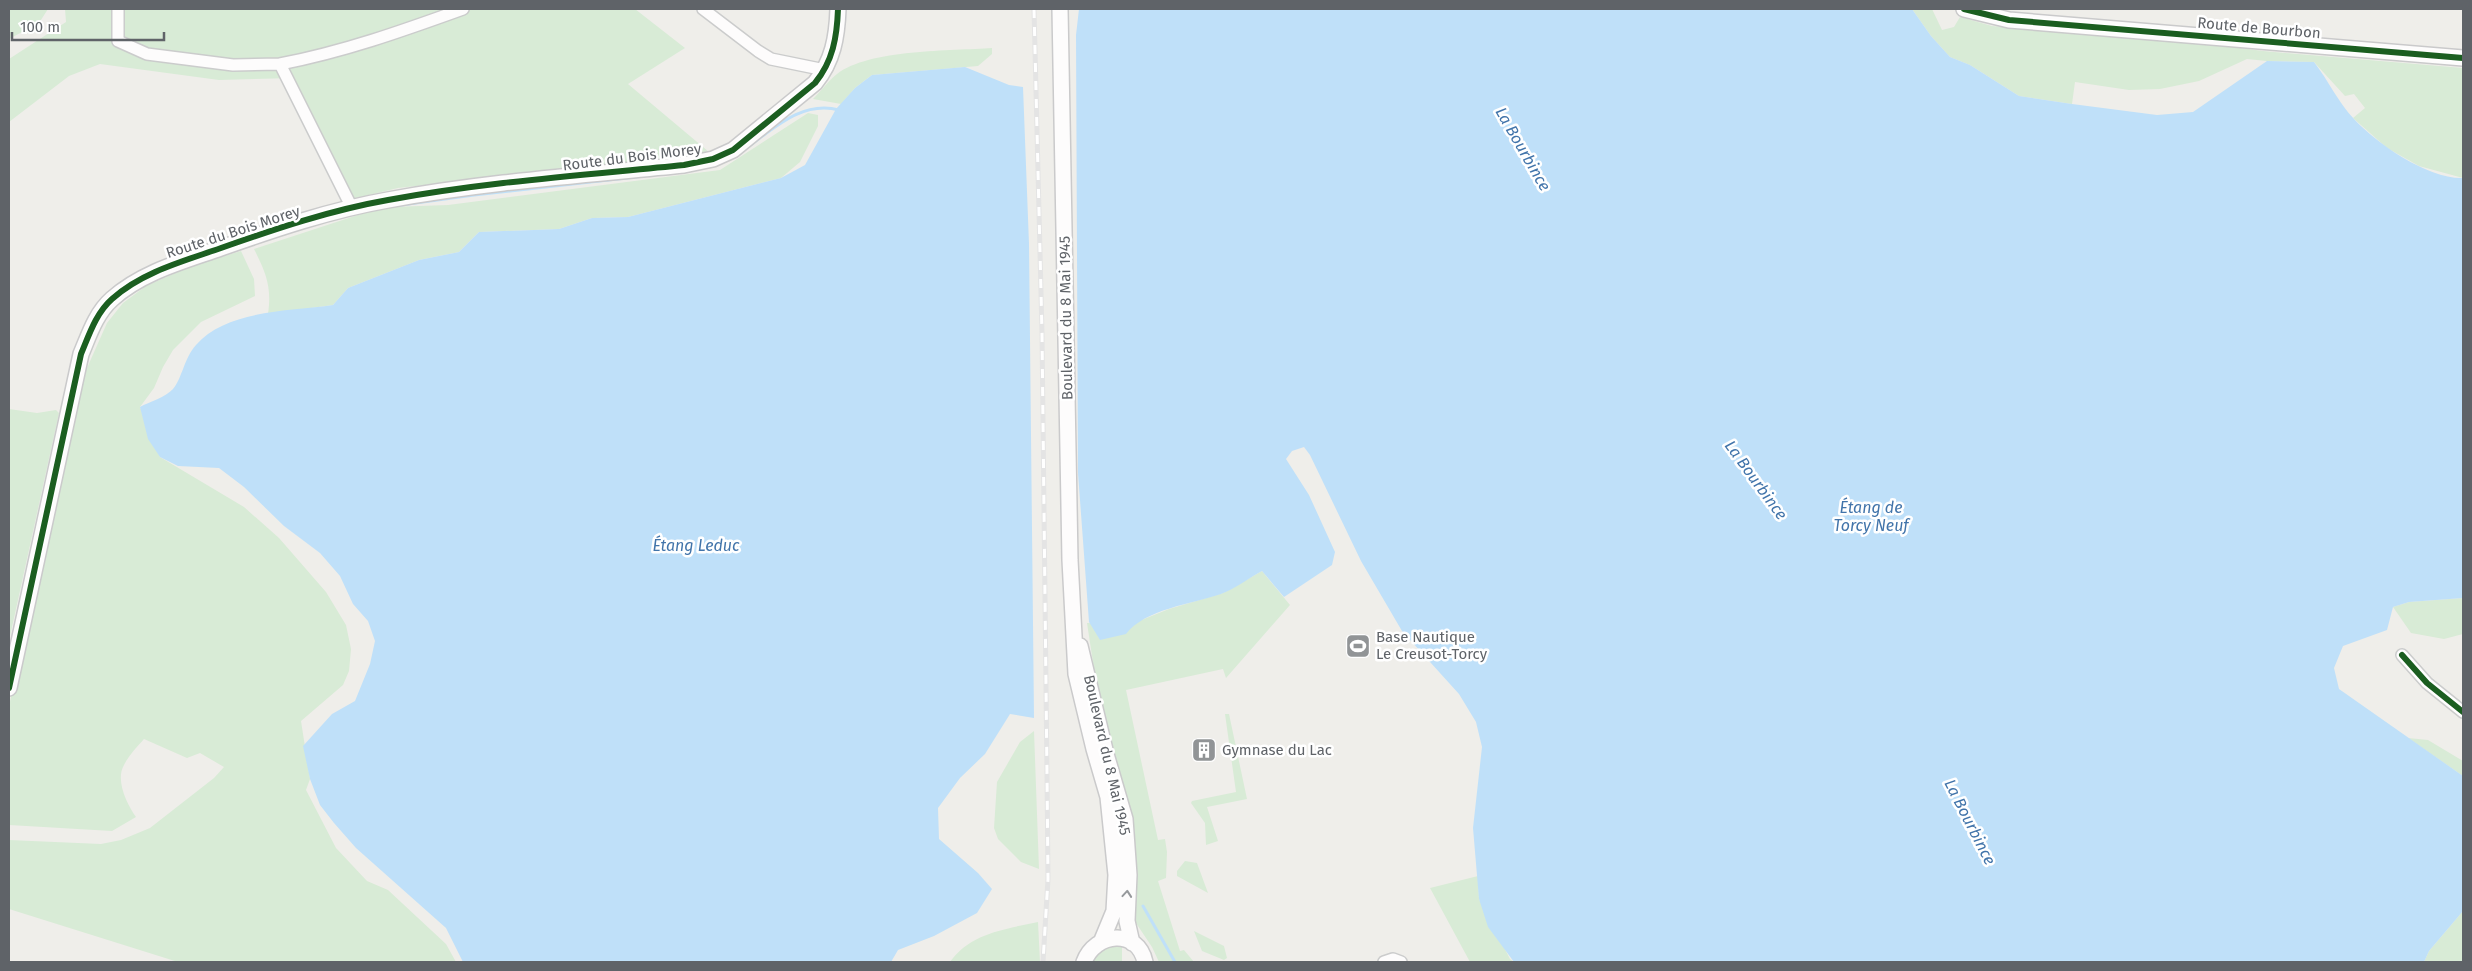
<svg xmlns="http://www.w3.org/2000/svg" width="2472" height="971" viewBox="0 0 2472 971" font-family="'Fira Sans',sans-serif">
<rect width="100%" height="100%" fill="#efeeea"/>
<path fill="#d8ebd6" d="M9,9h39l-9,14 -30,16z
M65,9h570l50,39 -57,36 81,68 -18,4 -293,32 -46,11 -59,-121 -74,2 -119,-16 -31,12 -60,46v-63l57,-37z
M1912,9h20l10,21 12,-3 6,-10 32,9 211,17 60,8 200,17v110l-44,-12 -32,-18 -34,-30 12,-10 -11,-14 -9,2 -31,-34 -47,-1 -20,-2 -48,22 -39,8 -31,1 -54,-8 -3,22 -53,-8 -49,-31 -20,-8 -19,-21z
M992,48v6l-14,12 -106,9 -17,13 -14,16 -28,-5c8,-8 15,-18 24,-25 32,-25 115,-23 155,-26z
M808,113l10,2v11l-18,36 -19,16 -153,39 -36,1 -33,11 -80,3 -20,20 -40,8 -71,28 -15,17 -65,9c4,-27 -2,-41 -14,-65l113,-37 24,-5 57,-2 272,-35z
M241,251l13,28 1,17 -54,26 -28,28 -10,17 -9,21 -14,19 20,50 84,50 35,31 47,54 20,33 5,24 -2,22 -6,14 -42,36 9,58 -4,11 30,58 31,33 21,9 58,54 10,18h-278l-169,-53v-69l92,4 20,-4 29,-12 64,-50 10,-11 -24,-14 -13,5 -43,-19c-7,8 -15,16 -20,26 -9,15 3,39 12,52l-24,14 -103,-6v-119l74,-329 24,-54 16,-20 23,-17 43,-19z
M9,409l28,4 19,-3 3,3 -50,228z
M1262,571l28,34 -64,73 -3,-9 -97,21 32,150 7,-1 2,13 -1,26 -8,3 22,70 4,-1 10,12h-35l-7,-15 -18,-27 2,-63 -2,-30 -38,-145 -9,-59h47l35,-14 54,-16z
M2463,598v36l-19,5 -33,-6 -18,-26 16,-5z
M1225,714h4l18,85 -40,8 11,34 -12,4 -1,-22 -14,-20 1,-2 44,-9z
M1034,731l5,138 -18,-7 -23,-23 -4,-11 3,-46 23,-40z
M2408,738l20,2 35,21v15z
M1185,861l12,2 11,30 -31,-17v-5z
M1478,876l1,23 31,60 4,3h-44l-40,-74z
M2463,911v51h-39l5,-11z
M1038,922l2,40h-90c20,-29 56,-33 88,-40z
M1194,931l30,15 3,12 -3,2 -22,-9z
M1122,944v18h-30l9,-13z"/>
<path fill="#bfe0f9" d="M1079,9h833l19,27 19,21 20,8 49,31 53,8 85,11 36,-3 74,-51 47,1c14,18 24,40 40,57 23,25 74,60 109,59v420l-54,4 -16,5 -6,23 -44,16 -9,22 5,21 124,87v135l-34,40 -5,11h-910l-26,-35 -9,-28 -6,-71 9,-81 -6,-25 -17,-28 -57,-63 -41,-70 -51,-106 -6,-8 -12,4 -6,8 23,36 26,57 -3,13 -48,32 -22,-26c-13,7 -27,18 -41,23 -29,10 -76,15 -95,40l-26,6 -11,-18 -11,-149 -2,-438z
M965,67l44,18 14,2 6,157 5,474 -24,-4 -25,40 -25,24 -22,30 1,31 39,34 14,16 -15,24 -43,23 -36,14 -7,12h-428l-17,-34 -90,-80 -22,-25 -14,-18 -10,-26 -7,-33 29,-32 23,-13 15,-37 5,-23 -7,-20 -15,-17 -13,-28 -20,-23 -36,-27 -40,-39 -25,-19 -41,-2 -18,-9 -12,-18 -8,-32c9,-5 26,-10 33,-18 9,-10 11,-31 23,-44 30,-35 95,-34 137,-40l15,-17 71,-28 40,-8 20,-20 80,-3 33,-11 36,-1 153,-39 24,-13 31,-56 19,-21 17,-13z"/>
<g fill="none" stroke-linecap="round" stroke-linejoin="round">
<path stroke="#bfe0f9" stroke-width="3" d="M745,149c28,-20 57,-49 94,-39
M401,205l73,-10 170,-19
M1143,906l32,56"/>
<defs>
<path id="street" d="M118,9v32l29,13 86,11 47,-1 72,144
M703,9l55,42 13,8 54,11
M280,64c63,-12 122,-33 183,-55
M2402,655l25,28 36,29
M1384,962l9,-3 8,3"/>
<path id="secondary" d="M1060,9l10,551 6,114 18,75 14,48 8,78 -2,36 -12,29
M1964,9l45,11 454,38
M1080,646l26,108 19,65 4,56 -2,46 5,22
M9,688l72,-334c8,-19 15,-41 31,-55 30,-27 72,-38 109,-51 54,-19 110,-38 167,-48 97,-18 197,-25 296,-35l29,-6 20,-9 82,-67c18,-22 22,-46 23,-74
M1084,962c11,-30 54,-34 61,0"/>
</defs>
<use href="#street" stroke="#cbcccc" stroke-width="14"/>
<use href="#secondary" stroke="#cacacb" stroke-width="18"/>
<use href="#street" stroke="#fdfcfc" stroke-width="11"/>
<use href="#secondary" stroke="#fdfcfc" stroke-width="15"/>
<defs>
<path id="rail" d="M1034,9l8,324 5,441 1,105 -5,83"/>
</defs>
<use href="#rail" stroke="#e4e4e4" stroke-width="5"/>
<use href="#rail" stroke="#fff" stroke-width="3" stroke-dasharray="9" stroke-linecap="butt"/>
<defs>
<path id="cycleway" d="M1964,9l45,11 454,38
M2402,655l25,28 36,29
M9,688l72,-334c8,-19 15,-41 31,-55 30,-27 72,-38 109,-51 54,-19 110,-38 167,-48 97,-18 197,-25 296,-35l29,-6 20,-9 82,-67c18,-22 22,-46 23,-74"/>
</defs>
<use href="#cycleway" stroke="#fff" stroke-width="9"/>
<use href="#cycleway" stroke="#1b5e20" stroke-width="6"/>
</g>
<defs><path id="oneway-chevron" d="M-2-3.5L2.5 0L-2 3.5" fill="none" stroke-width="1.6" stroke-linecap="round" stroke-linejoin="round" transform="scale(1.25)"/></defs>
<use stroke="#96999c" href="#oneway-chevron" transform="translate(1127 894) rotate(-85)"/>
<defs>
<symbol id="stadium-square" viewBox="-11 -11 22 22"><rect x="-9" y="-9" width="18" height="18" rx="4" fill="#919496" stroke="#fff"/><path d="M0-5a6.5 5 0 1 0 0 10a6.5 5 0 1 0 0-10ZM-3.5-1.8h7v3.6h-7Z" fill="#fff"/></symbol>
<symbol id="building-square" viewBox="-11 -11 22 22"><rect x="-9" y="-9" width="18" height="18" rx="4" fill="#919496" stroke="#fff"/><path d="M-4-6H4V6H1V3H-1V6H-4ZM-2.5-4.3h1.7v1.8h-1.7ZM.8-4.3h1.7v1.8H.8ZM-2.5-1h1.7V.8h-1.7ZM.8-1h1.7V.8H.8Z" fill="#fff"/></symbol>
</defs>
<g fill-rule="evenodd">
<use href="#stadium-square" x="1344" y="632" width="28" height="28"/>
<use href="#building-square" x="1190" y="736" width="28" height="28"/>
</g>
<g text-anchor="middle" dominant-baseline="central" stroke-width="5" stroke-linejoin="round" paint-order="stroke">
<g font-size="15" fill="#5f6368" stroke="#fff">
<text transform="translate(2259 28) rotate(5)">Route de Bourbon</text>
<text transform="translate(632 157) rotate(-7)">Route du Bois Morey</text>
<text transform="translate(233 232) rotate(-18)">Route du Bois Morey</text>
<text transform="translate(1066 318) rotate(-91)">Boulevard du 8 Mai 1945</text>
<text transform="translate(1107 755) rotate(77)">Boulevard du 8 Mai 1945</text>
</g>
<g font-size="15" fill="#5f6368" stroke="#fff" text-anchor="start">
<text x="1376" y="637">Base Nautique<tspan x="1376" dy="17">Le Creusot-Torcy</tspan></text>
<text x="1222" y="750">Gymnase du Lac</text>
</g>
<g font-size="16" font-style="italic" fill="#4174aa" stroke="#fff">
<text transform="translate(1523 149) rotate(60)">La Bourbince</text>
<text transform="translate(1756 480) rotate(54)">La Bourbince</text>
<text x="1871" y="507">Étang de<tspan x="1871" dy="18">Torcy Neuf</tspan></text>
<text x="696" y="545">Étang Leduc</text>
<text transform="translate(1970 822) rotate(63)">La Bourbince</text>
</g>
</g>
<rect width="2472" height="971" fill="none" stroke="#5f6368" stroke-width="20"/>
<path d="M12 32v8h152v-8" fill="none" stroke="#5f6368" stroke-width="2.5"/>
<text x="20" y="32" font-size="15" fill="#5f6368" stroke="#ffffff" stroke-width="4" paint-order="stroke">100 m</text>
</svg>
